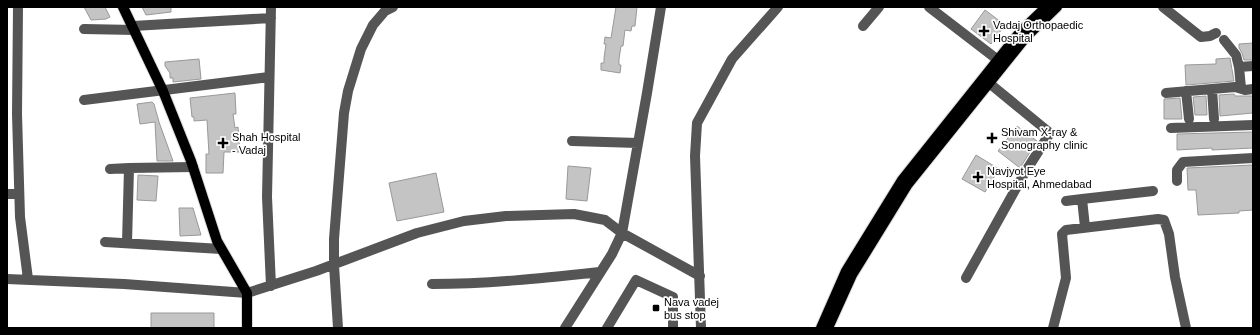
<svg xmlns="http://www.w3.org/2000/svg" width="1260" height="335" viewBox="0 0 1260 335" font-family="Helvetica,sans-serif">
<rect width="100%" height="100%" fill="#fff"/>
<path fill="#c4c4c4" stroke="#999" d="M84,7h21l5,10 -4,2 -15,1z
M142,7h29v5l-25,3z
M616,7h21l-2,19h-3l-1,5 -6,-1 -2,16h-2l-2,13v6h2l-1,8 -19,-3v-7h3v-5l2,-14h-2l1,-7 6,1z
M985,10l20,15 -14,19 -20,-15z
M1253,43v17h-9l-2,-7 -3,-5v-4z
M1230,58l4,23 -48,4 -1,-20 31,-1v-5z
M199,59l2,20 -28,3v-4h-3v-5l-5,-7v-4z
M235,93l1,21h-3l2,14 3,-1 2,25h-16l-1,21h-17v-19h3l-2,-34 -13,1v-4h-2l-2,-19z
M1234,94l1,2h18v17l-33,3 -1,-21z
M1206,96l1,19h-12l-2,-18z
M1180,98l2,21h-18v-20z
M152,102l2,2 5,18 14,39h-16l-2,-39 -15,2 -3,-20z
M1017,126l20,15 -17,27 -22,-17z
M1253,132v16l-41,2v-2l-35,2v-16z
M976,155l23,14 -14,23 -23,-13z
M1253,165v45l-14,1v2l-41,2 -2,-25h-8l-1,-22z
M568,166l23,2 -4,33 -21,-2z
M436,173l8,39 -47,9 -8,-38z
M138,175l20,1 -2,25 -19,-1z
M179,208h14l8,27 -21,1z
M151,313h63v15h-63z"/>
<g fill="none" stroke-linecap="round" stroke-linejoin="round">
<defs>
<path id="major" d="M123,7l40,84 28,70 26,80 30,52v35
M821,328l25,-57 56,-91 118,-148 26,-25
M828,328l24,-53 56,-91 118,-147 31,-30"/>
</defs>
<use href="#major" stroke="#dbdbdb" stroke-width="12"/>
<path stroke="#555" stroke-width="10" d="M18,7l-1,107 3,103 8,62
M929,7l69,53
M1163,7l38,30 9,-1 6,-3
M133,26l138,-8
M863,26l16,-19
M84,29l51,1
M1224,40l12,15 3,12
M1241,88l-2,-21 14,-1
M1212,89l2,30
M1186,91l3,28
M1166,93l69,-6 10,3 8,-1
M84,100l185,-23
M1171,128l82,-3
M572,141l66,2
M110,169l19,-1
M1177,181v-11l6,-8 70,-4
M7,194h12
M1066,201l16,-2
M1085,227l-3,-28 71,-8
M105,242l116,7
M127,243l2,-75 64,-1
M966,278l58,-104 26,-41 -61,-50
M7,279l117,5 123,9 69,-22 101,-38 47,-12 42,-5 68,-2 31,6 17,13 78,43
M432,284c57,0 112,-6 168,-12
M271,286l-4,-89 4,-190
M338,328l-4,-63v-26l10,-126 4,-22 13,-42 12,-24 12,-14 8,-4
M565,328l47,-74 10,-21 25,-140 14,-86
M607,328l29,-48 37,17v31
M701,328l-6,-172 2,-33 35,-64 46,-52
M1053,328l13,-50 -4,-44 4,-4 92,-11 6,1 5,14 6,43 11,51"/>
<use href="#major" stroke="#000" stroke-width="10"/>
</g>
<g fill="#000" stroke="#fff" stroke-width="1.5">
<path d="M982 25h4v4h4v4h-4v4h-4v-4h-4v-4h4z"/>
<path d="M990 132h4v4h4v4h-4v4h-4v-4h-4v-4h4z"/>
<path d="M221 137h4v4h4v4h-4v4h-4v-4h-4v-4h4z"/>
<path d="M976 171h4v4h4v4h-4v4h-4v-4h-4v-4h4z"/>
<rect x="652" y="304" width="8" height="8" rx="2"/>
</g>
<g text-anchor="middle" dominant-baseline="central" stroke-width="3.5" stroke-linejoin="round" paint-order="stroke">
<g font-size="11" fill="#000" stroke="#fff" text-anchor="start">
<text x="993" y="25">Vadaj Orthopaedic<tspan x="993" dy="13">Hospital</tspan></text>
<text x="1001" y="132">Shivam X-ray &amp;<tspan x="1001" dy="13">Sonography clinic</tspan></text>
<text x="232" y="137">Shah Hospital<tspan x="232" dy="13">- Vadaj</tspan></text>
<text x="987" y="171">Navjyot Eye<tspan x="987" dy="13">Hospital, Ahmedabad</tspan></text>
<text x="664" y="302">Nava vadej<tspan x="664" dy="13">bus stop</tspan></text>
</g>
</g>
<rect width="1260" height="335" fill="none" stroke="#000000" stroke-width="16"/>
</svg>
